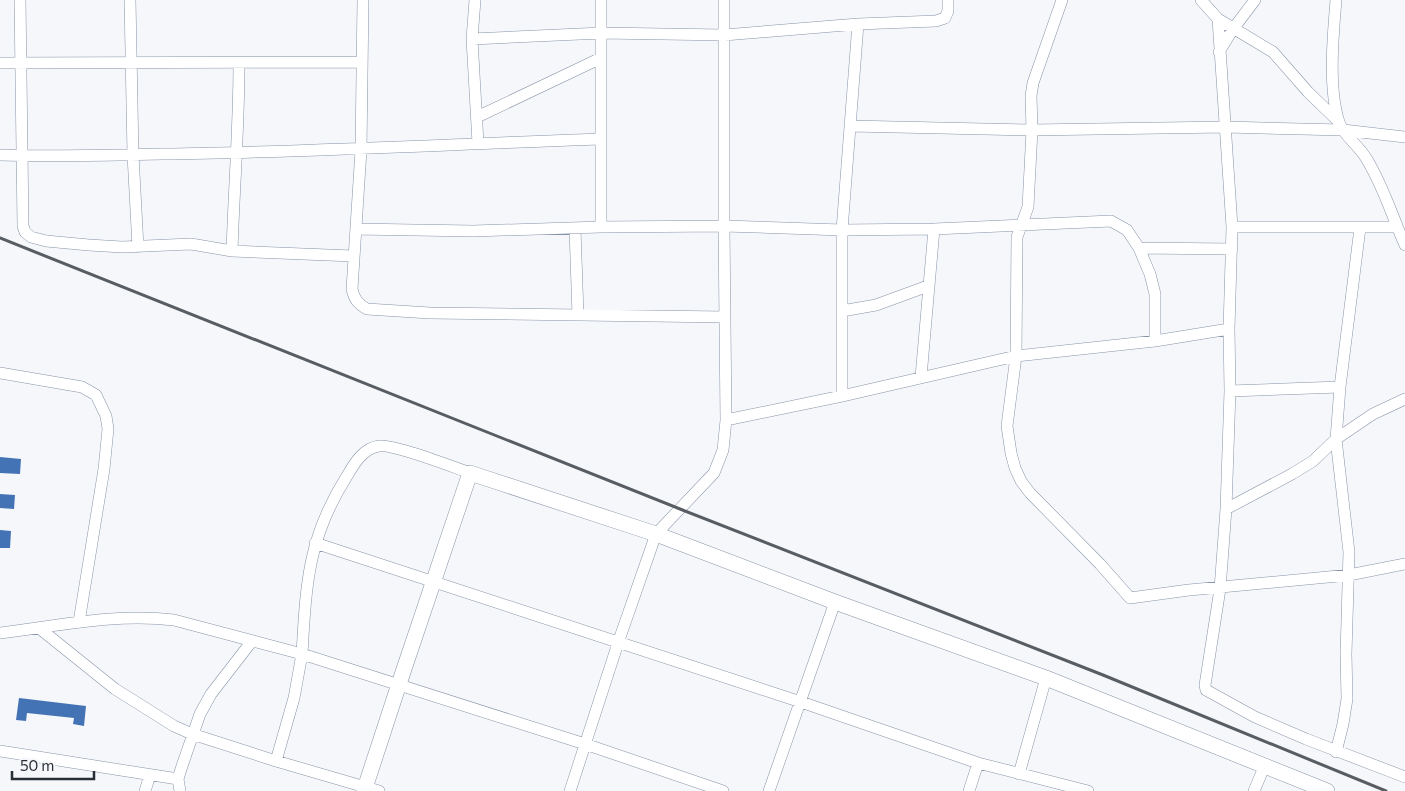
<svg xmlns="http://www.w3.org/2000/svg" width="1405" height="791" viewBox="0 0 1405 791" font-family="Commissioner,sans-serif">
<rect width="100%" height="100%" fill="#f5f7fb"/>
<path fill="#4473b5" d="M0,457l21,2 -1,15 -20,-1z
M0,494l15,1 -1,14 -14,-1z
M0,530l11,1 -1,17h-10z
M19,698l67,8 -2,20 -11,-2 1,-6 -47,-5 -1,8 -10,-1z"/>
<g fill="none" stroke-linecap="round" stroke-linejoin="round">
<defs>
<path id="minor" d="M20,0l3,226 2,6 6,5 15,4 43,4 33,2 69,-3 41,7 121,5
M130,0l3,155 5,92
M363,0l-2,150 -9,139c2,10 6,15 15,20l63,4 295,4
M475,0l-3,39 6,104
M1062,0l-29,83 -2,13 1,34 -4,77 -11,30 -1,119 -9,70 4,27 4,15 6,13 9,12 70,71 30,34 59,-8 160,-15 56,-11
M1201,0l17,19 14,208 -3,102 1,62 -4,118 -6,80 -15,96 1,5 49,27 51,22 99,38
M1336,0c-3,36 -8,88 3,122 4,13 20,24 27,36 17,27 26,58 39,87
M1218,19l55,33 35,40 31,30
M472,39l130,-6 122,2 134,-11 78,-3 9,-3 3,-7v-11
M1219,52l14,-23 22,-29
M0,63l361,-1
M477,117l124,-59
M851,126l181,4 193,-3 118,3 62,7
M0,155c54,2 108,0 163,-1 146,-2 292,-10 438,-15
M601,227v-227
M1232,227h165
M356,229l117,2 128,-4 123,-1 118,4 92,-1 177,-8 16,9 12,18 11,26 5,20v47
M575,229l3,86
M1139,248l93,1
M232,251c2,-62 7,-125 7,-188
M842,311l34,-6 52,-19
M0,373l82,14 14,8 10,21 2,13 -4,40 -25,153
M921,377l13,-148
M1230,391l110,-4
M842,396v-166l16,-206
M726,420l116,-24 174,-40 139,-15 74,-12
M1226,509l66,-35 21,-13 23,-22 37,-25 32,-15
M315,543l486,159 177,61 110,28
M39,628l76,61 59,37 18,8 84,27 103,30
M0,633c58,-7 115,-20 174,-13l128,34c4,-70 6,-117 45,-178 7,-12 16,-28 32,-30 15,-2 74,21 91,27
M0,751l178,28
M1336,752l7,-28 4,-25 -1,-45 3,-102 -13,-113 4,-52 20,-159
M276,761l18,-63 8,-44 283,90 138,47
M1019,774l27,-96
M145,791l5,-16
M180,791l-2,-12 3,-10 19,-55 11,-20 41,-53
M570,791l48,-148 38,-109 58,-61 9,-23 3,-30 -2,-194v-226
M769,791l66,-189
M969,791l9,-28
M1254,791l11,-26"/>
<path id="secondary" d="M364,791l35,-107 71,-211 186,61 179,68 211,76 281,113"/>
</defs>
<use href="#minor" stroke="#8794a7" stroke-width="12"/>
<use href="#secondary" stroke="#8794a7" stroke-width="16"/>
<use href="#minor" stroke="#fff" stroke-width="11"/>
<use href="#secondary" stroke="#fff" stroke-width="15"/>
<path stroke="#585d63" stroke-width="3" d="M0,238l680,271 423,166 283,116"/>
</g>
<path d="M12 771v8h82v-8" fill="none" stroke="#282e35" stroke-width="2.5"/>
<text x="20" y="771" font-size="15" fill="#282e35" stroke="#f5f7fb" stroke-width="4" paint-order="stroke">50 m</text>
</svg>
